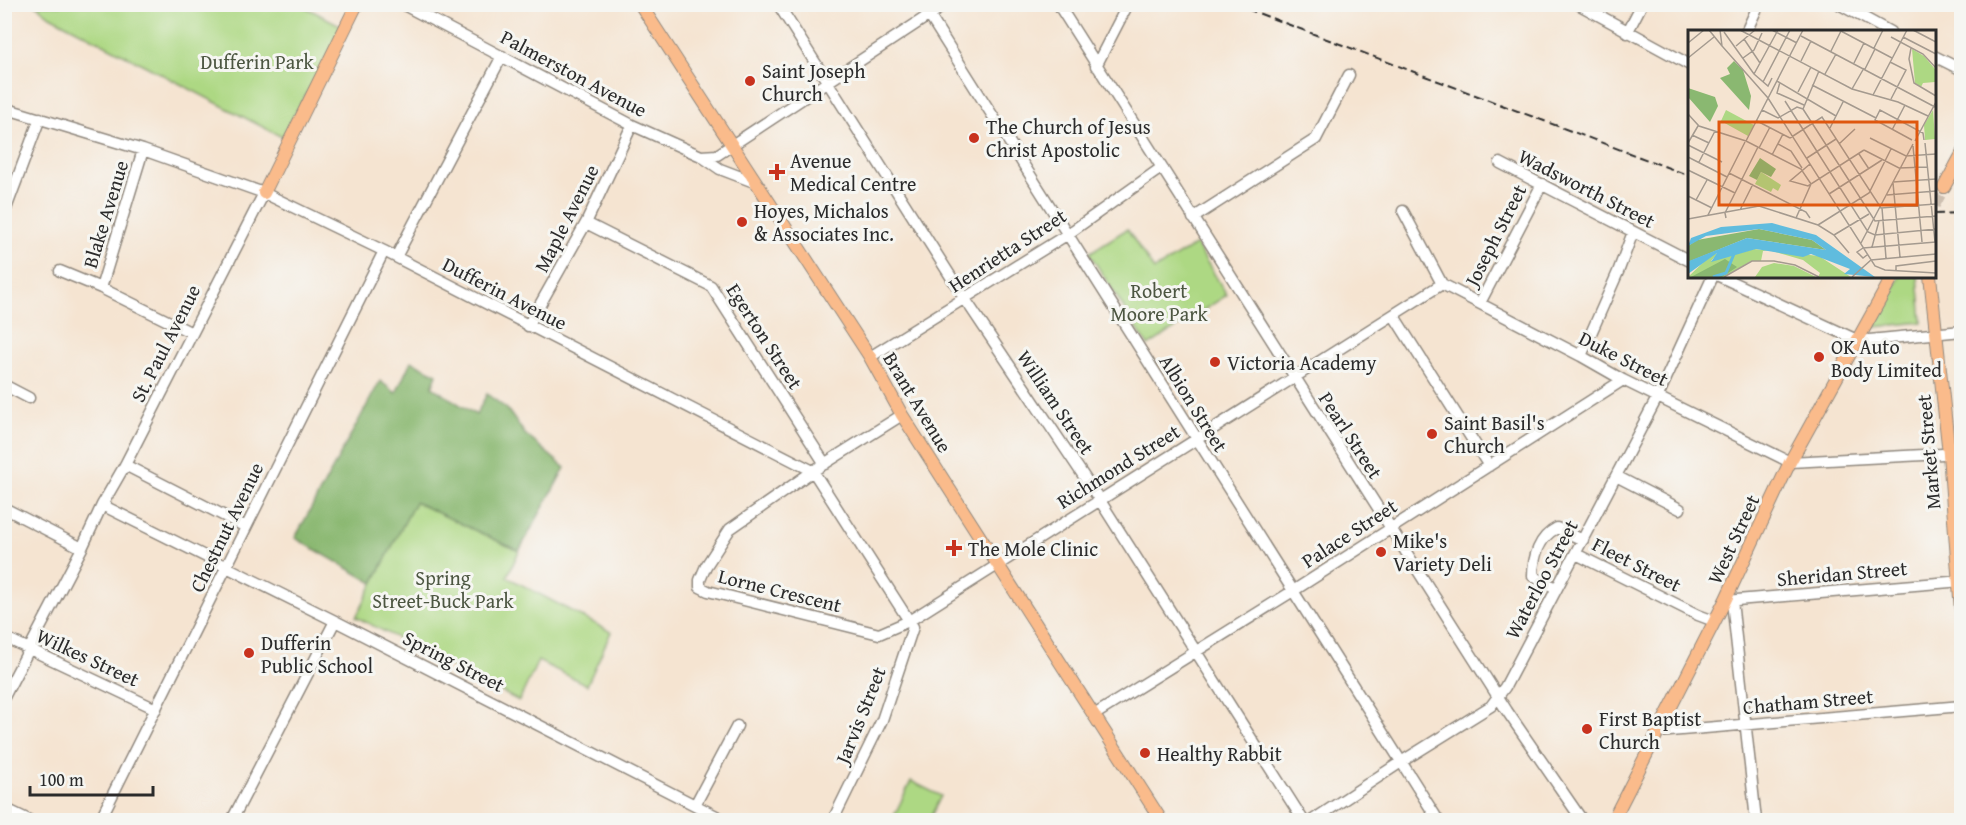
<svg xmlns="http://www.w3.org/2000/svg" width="1966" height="825" viewBox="0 0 1966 825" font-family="'Gentium Book Plus',serif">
<rect width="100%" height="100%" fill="#f6f6f2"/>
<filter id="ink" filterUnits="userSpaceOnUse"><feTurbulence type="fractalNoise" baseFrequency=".0167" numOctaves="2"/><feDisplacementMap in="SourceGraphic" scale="12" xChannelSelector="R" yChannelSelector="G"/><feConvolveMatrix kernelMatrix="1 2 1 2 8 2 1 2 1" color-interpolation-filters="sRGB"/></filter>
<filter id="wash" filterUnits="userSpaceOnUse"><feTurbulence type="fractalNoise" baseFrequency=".008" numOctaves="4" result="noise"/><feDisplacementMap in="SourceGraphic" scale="24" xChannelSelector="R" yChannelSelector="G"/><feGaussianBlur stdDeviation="1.35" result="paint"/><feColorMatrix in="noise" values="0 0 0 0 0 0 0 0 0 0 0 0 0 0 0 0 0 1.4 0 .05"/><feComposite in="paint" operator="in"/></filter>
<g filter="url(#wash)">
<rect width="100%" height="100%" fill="#f5e4d1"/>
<path fill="#add883" stroke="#6c8257" stroke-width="1.5" d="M36,5h265l43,22 -62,110 -232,-121z
M1127,229l27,41 42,-26 31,51 -79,51 -59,-93z
M1900,276h18l4,46 -48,5z
M415,502l104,49 -12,26 104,55 -24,53 -49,-24 -19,40 -163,-84z
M911,781l30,15 -12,24h-37z"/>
<path fill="#8ab871" stroke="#5a724e" stroke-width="1.5" d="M411,361l26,13 -5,13 44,28 11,-21 20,15 18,25 40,34 -46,83 -104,-49 -42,81 -78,-45 85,-157 16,12z"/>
</g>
<g filter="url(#ink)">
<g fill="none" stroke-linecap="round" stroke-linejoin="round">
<path stroke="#cdbfb0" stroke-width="12" stroke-dasharray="12 6" stroke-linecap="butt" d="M1934,205l10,-18"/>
<defs>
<path id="minor" d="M402,4l230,121 69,31 19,13 34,13
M778,4l187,295 134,200 204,321
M922,4l516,816
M1058,4l449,707 75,109
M1578,4l112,61
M1839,4l51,28
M1746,32l13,-28
M1627,33l15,-29
M1934,56l28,14
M1096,66l32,-62
M4,108l139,42 121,43 120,58 429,220 100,156 -31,93 -49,100
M701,156l16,-1 229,-151
M1500,163l190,98
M1403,211l39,73
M4,214l36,-96
M1193,218l123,-79 33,-64
M586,223l125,63 114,178
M396,257l106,-201
M60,271l41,17 91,45
M1719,276l140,65 103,-10
M1442,284l139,72 42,24 167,82 172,-9
M101,288l42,-138
M1480,303l62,-119
M1394,316l95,150
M528,326l58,-103 46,-98
M1581,356l37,-84 15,-40
M870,357l198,-123 93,-66
M4,385l25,13
M902,415l-89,56 -83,58 -24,37 -6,14v7l8,4 171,43 30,-13 533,-337
M125,465l121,62
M1616,476l64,33
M102,505l233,116 389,199
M4,508l78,40
M1576,554l122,61 16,6
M1556,588l-23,-12c0,-19 6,-39 24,-48l26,12
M1725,601l237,-20
M1732,601l24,219
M4,637l152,72
M4,697l78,-149 20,-43 23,-40 139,-272
M1094,715l199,-124 330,-211
M1658,732l304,-26
M695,805l42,-79
M4,808l25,12
M100,820l284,-569
M232,820l103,-199
M1313,820l88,-58 90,-56 14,-19 153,-291 55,-120"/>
<path id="major" d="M640,4l230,353 32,58 259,405
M1944,187l18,-33
M264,193l93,-189
M1930,276l19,178 13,170
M1613,820l112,-219 65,-139 103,-186"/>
</defs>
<use href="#minor" stroke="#90887e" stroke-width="13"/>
<use href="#major" stroke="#90887e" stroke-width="14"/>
<use href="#minor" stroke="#fff" stroke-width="10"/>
<use href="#major" stroke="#fabb8b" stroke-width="12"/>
<path stroke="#2b2b2b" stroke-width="2" stroke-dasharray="9 4.5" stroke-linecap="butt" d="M1234,4l456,172
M1934,214l28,-1"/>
</g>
</g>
<g fill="#c8321e" stroke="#f6f6f2" stroke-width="2">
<circle cx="750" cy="81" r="6"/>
<circle cx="974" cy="138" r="6"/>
<path d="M774 163h6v6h6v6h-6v6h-6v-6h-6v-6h6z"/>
<circle cx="742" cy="222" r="6"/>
<circle cx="1819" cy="357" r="6"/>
<circle cx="1215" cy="362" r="6"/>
<circle cx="1432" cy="434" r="6"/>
<path d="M951 539h6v6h6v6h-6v6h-6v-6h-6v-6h6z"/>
<circle cx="1381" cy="552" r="6"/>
<circle cx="249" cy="653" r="6"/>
<circle cx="1587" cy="729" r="6"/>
<circle cx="1145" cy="753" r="6"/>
</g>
<g text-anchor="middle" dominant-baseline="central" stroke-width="6" stroke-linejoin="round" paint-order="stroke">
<g font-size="20" fill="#4c5641" stroke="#f6f6f2">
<text x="257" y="61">Dufferin Park</text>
<text x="1159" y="290">Robert<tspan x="1159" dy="23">Moore Park</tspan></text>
<text x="443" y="577">Spring<tspan x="443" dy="23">Street-Buck Park</tspan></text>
</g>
<g font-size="20" fill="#2b2b2b" stroke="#f6f6f2" text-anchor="start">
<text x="762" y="70">Saint Joseph<tspan x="762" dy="23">Church</tspan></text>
<text x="986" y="126">The Church of Jesus<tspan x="986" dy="23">Christ Apostolic</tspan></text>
<text x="790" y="160">Avenue<tspan x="790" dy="23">Medical Centre</tspan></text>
<text x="754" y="210">Hoyes, Michalos<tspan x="754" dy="23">&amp; Associates Inc.</tspan></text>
<text x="1831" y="346">OK Auto<tspan x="1831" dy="23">Body Limited</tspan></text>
<text x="1227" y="362">Victoria Academy</text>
<text x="1444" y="422">Saint Basil's<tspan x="1444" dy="23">Church</tspan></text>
<text x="1393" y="540">Mike's<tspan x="1393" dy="23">Variety Deli</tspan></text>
<text x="968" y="548">The Mole Clinic</text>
<text x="261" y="642">Dufferin<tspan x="261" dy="23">Public School</tspan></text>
<text x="1599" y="718">First Baptist<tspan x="1599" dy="23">Church</tspan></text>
<text x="1157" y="753">Healthy Rabbit</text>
</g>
<g font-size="20" fill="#2b2b2b" stroke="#f6f6f2">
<text transform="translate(574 73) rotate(28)">Palmerston Avenue</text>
<text transform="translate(1587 188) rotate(27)">Wadsworth Street</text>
<text transform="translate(105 214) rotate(-73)">Blake Avenue</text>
<text transform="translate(566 218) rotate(-63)">Maple Avenue</text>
<text transform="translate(1495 235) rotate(-63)">Joseph Street</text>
<text transform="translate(1007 250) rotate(-33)">Henrietta Street</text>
<text transform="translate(505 293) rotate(27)">Dufferin Avenue</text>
<text transform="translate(765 336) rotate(57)">Egerton Street</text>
<text transform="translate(165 343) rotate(-63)">St. Paul Avenue</text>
<text transform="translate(1624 358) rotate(27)">Duke Street</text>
<text transform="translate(918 402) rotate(59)">Brant Avenue</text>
<text transform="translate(1056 402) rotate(56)">William Street</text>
<text transform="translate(1194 403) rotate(58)">Albion Street</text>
<text transform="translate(1351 435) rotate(57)">Pearl Street</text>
<text transform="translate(1928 452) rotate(-95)">Market Street</text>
<text transform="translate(1118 466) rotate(-32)">Richmond Street</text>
<text transform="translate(226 527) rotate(-64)">Chestnut Avenue</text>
<text transform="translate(1349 533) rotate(-33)">Palace Street</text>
<text transform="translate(1733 539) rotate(-65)">West Street</text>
<text transform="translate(1637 564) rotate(27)">Fleet Street</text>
<text transform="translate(1842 573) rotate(-5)">Sheridan Street</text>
<text transform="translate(1541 579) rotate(-62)">Waterloo Street</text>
<text transform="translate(780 590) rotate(14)">Lorne Crescent</text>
<text transform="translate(88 657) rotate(25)">Wilkes Street</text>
<text transform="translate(454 661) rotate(27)">Spring Street</text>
<text transform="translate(1808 701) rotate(-5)">Chatham Street</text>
<text transform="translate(860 715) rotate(-68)">Jarvis Street</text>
</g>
</g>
<g transform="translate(1688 30)">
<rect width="248" height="248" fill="#f5e4d1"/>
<path d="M224,19l12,7 11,13v13l-12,1 -2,4 -6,-4zM38,80l28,15 -6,11 -27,-15zM245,80l2,29 -10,1 -1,-15zM73,142l20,13 -3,6 -5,-3 -2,4 -16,-8zM66,219l65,7 32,21h-33l2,-4 -17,-13 -31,-9h-9l-2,10h-10l-27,16h-36l23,-22 7,-2 -7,8zM86,233l20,3 22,11h-61l7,-10z" fill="#add883"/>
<path d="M46,31l9,9 8,26 -2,14 -29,-32 10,-4 -3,-6zM0,58l27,9 3,9 -8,16 -22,-25zM72,128l16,11 -5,8 -10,-5 -4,8 -8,-4zM71,199l53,11 14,10 -79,-12 -59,24v-16l9,-6zM37,229l12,8 -15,10h-31z" fill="#8ab871"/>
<path d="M84,193l44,12 59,42 -31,-3 6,-5 -39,-15 -8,3 -47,-8 -45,13 6,-9 -29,21 1,-13 58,-23 79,12 -14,-10 -53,-11 -53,7 -18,10 3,-8 30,-11z" fill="#60bcde"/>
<path fill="none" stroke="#60bcde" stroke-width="3" d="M25,247l13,-4 8,-19"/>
<path fill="none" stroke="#a49a8f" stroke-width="1.5" d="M21,0l13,16M32,0l2,16 46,52 107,168 10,4 51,3M52,0l112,59 46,13 30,14M84,0l25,13M151,0l53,28M225,0l23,12M36,2l30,42 14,12 4,-8M113,6l134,71M203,7l32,17 13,14M215,7l33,17M56,9l16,24M0,13l16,-13M48,16l19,-16M186,18l9,-18M223,18l-2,11 5,24 22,13M143,21l10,-20M0,28l26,-21M55,28l11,-8 8,-17M113,31l10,-20M202,32l16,8 -15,29M166,33l10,-20M177,39l10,-20M66,44l24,-44M137,44l11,-20M89,51l59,35M75,52l27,-52M92,52l-3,11 27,12M124,55l64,33M164,59l12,-21M110,62l13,-25M185,65l34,-65M97,71l83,131 7,3 61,-6M115,79l16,-38M74,80l16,8 19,-11 6,2 72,112 61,-5M0,84l11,12 47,15 55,28 10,15M69,91l33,17M142,98l13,-26M204,100l13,-25M4,105l17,8M102,108l32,-21 59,91 55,-4M182,108l36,18 30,-2M224,110l-37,-20 5,-10 43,23 1,7M58,111l57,-111M227,111l21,-39M0,113l10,-17M237,113l10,99M90,114l13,7 11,17M151,114l16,-15M0,115l34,17M225,116l9,96M71,118l11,-21M176,120l35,18 28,-1M171,124l10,15M84,125l11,-21M0,127l39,20M119,128l29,-19M11,132l16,-31M122,134l-20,17 18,5 56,-36M0,140l47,23M41,143l77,39 4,6M205,152l43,-3M205,153l7,74M141,164l53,-34M199,165l49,-4M0,166l24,12M8,170l11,-20M194,178l4,50M52,180l13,-26M20,185l37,-73M38,188l-1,-5 33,-66M108,188l15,-34M0,189l71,-13 59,19 16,10 15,18M130,195l51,-32 22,-44M146,205l35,-21M173,213l52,-99M184,217l7,-26M175,218l-6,4 6,6 4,-3M175,218l73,-6M208,242v-6l40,-5M36,247l28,-16h22l21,4 24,12M164,247l19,-17 65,-6"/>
<path fill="#df570e" fill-opacity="0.15" stroke="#df570e" stroke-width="3" d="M31,92h198v83h-198z"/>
<rect width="248" height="248" fill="none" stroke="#2b2b2b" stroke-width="3"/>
</g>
<rect width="1966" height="825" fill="none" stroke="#f6f6f2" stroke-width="24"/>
<path d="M30 786v9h123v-9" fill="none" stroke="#2b2b2b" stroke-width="3"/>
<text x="39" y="786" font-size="18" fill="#2b2b2b" stroke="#f6f6f2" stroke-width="4.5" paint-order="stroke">100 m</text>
</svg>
